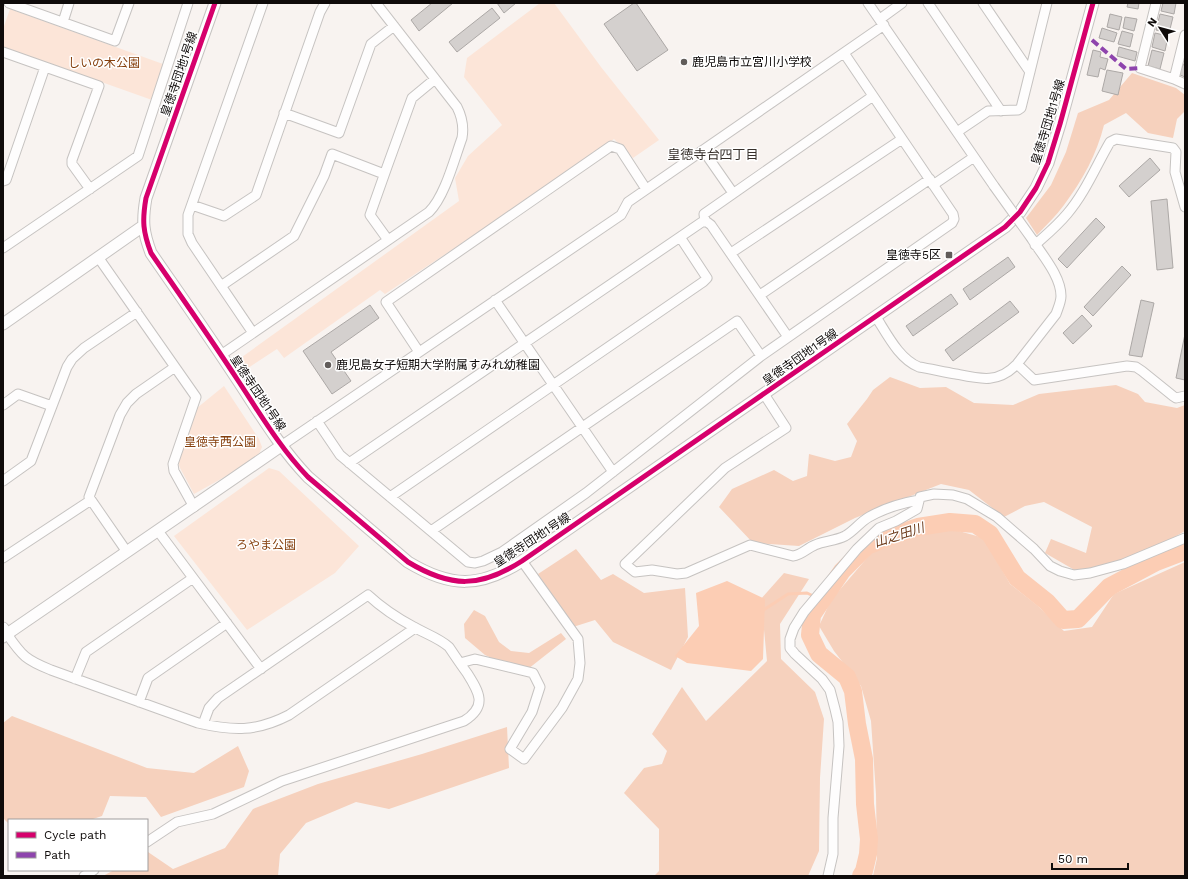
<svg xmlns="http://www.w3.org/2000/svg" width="1188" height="879" viewBox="0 0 1188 879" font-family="'Work Sans','Noto Sans JP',sans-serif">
<rect width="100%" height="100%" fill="#f8f3f0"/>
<path fill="#fce5d8" d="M540,3h14l47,64 58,73 -26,18 -19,-19 -67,48 -162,107 -5,-4 -96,68 -7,-9 -35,23 -7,-10 224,-161 -4,-23 13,-22 34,-31 -38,-48 3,-19z
M10,9l153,55 -11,36 -149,-53v-18z
M224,386l35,53 3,8 -5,12 -63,35 -14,-26 -2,-6 19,-54z
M269,468l10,3 80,75 -24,27 -88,57 -73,-94z"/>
<path fill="#f6d1bd" d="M1132,73l44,15 9,7v16l-8,8 -4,19 -25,-5 -22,-20 -22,12c-7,29 -22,56 -40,80 -8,11 -18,20 -27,30l-11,-17 25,-33 15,-33 12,-39 31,-13z
M890,377l30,11 26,-1 28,16 39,2 26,-11 77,-9 22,9 7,8 32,6 8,-3v126l-37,21 -46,16 -24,4 -33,-19 6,-14 35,14 6,-26 -48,-25 -19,4 -21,11 -35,-27 -28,-6 -86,34 -56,28 -46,-3 -34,-36 13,-18 42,-19 19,11 14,-5 2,-22 26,7 16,-4 6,-16 -10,-17 20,-25 6,-9z
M955,530l29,8 26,46 28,22 26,25 28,-4 22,-33 71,-32v314h-312l4,-18 -1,-64 -5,-73 -10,-35 -27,-35 -15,-25 12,-26 42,-49 47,-18z
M576,549l25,31 12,-6 31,19 41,-5 3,49 -17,33 -58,-28 -18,-22 -22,7 -35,-53z
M784,573l25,6 -29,45 1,35 34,33 9,27 -4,59 -1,73 -11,25h-154l5,-5v-42l-35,-36 20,-25 18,-4 5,-13 -15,-17 30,-47 24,34 61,-60 -6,-62z
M474,610l11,6 14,26 12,9 18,2 32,-20 5,6 -38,30 -21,-4 -22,-10 -20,-17 -1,-14z
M12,716l135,52 47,5 44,-27 11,25 -5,16 -83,30 -15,-20 -36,-1 -8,20 -12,4h-81v4l-6,-6v-95z
M507,727l2,41 -120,41 -33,-7 -50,21 -26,31 -2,22h-175l11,-6h33l1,-18 25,17 52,-21 28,-39 65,-25 104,-30z"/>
<path fill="#fccdb4" d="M727,581l38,18 -2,60 -12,12 -64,-8 -12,-7 24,-30 -3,-33z"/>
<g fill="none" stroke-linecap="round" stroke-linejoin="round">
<path stroke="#fccdb4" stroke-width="3" d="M762,611l26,-17 19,-1 15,7"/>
<path stroke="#fccdb4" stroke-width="18" d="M861,876l3,-5 4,-17 1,-15 -4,-35 -1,-45 -7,-35 -4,-33 -6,-14 -28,-23 -9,-19 2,-20 30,-44 25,-25 27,-11 24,-8 32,-5 25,2 15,10 27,44 30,24 16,18 15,-1 31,-32 47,-25 29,-11"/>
</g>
<path fill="#d4d0ce" stroke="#aca8a6" d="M432,3h21l-34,28 -8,-11z
M497,3h19l-12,10z
M634,3h2l32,47 -31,21 -33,-47z
M1128,3h11l-1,6 -11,-2z
M1163,3h13l-2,11 -13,-3z
M492,8l8,10 -43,34 -8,-10z
M1110,14l12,3 -3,13 -12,-3z
M1160,14l13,3 -4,16 -13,-3z
M1125,17l12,2 -3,12 -11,-3z
M1102,28l15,5 -3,9 -15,-4z
M1122,31l11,3 -3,13 -12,-3z
M1155,33l13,3 -3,15 -13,-4z
M1119,47l18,5 -2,9 -18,-5z
M1093,50l8,2 -1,5 8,2 -3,11 -5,-2 -2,9 -11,-2z
M1152,50l12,3 -4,16 -12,-3z
M1185,62v15l-7,-3z
M1107,70l16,3 -5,22 -16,-4z
M1150,158l10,12 -31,27 -10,-11z
M1167,199l6,69 -16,2 -6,-69z
M1096,218l9,9 -38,41 -9,-9z
M1008,257l7,10 -45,33 -7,-11z
M1122,266l9,9 -38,41 -9,-9z
M951,294l7,10 -45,32 -7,-10z
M1141,300l13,3 -12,54 -13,-2z
M1010,301l9,11 -66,49 -8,-11z
M370,305l9,13 -48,34 20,29 -19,13 -29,-43z
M1082,315l10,11 -19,18 -10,-11z
M1185,334v46l-9,-2z"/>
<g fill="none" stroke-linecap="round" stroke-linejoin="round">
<defs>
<path id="minor" d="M9,3l106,38 14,-38
M868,3l126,183
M928,3l73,108
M983,3l47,69
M1156,3l-16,65 34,11 11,5
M880,19l22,-16
M63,22l6,-19
M3,52l96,34 -27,74v4l18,25
M1174,79l11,-44
M284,113l55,20 32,-89 23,-18
M957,132l31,-21 30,-1 3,-2 26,-105
M703,150l30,43
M3,181l3,-1 39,-113
M933,185l41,-28
M192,205l32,11 32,-21 64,-183 5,-9
M705,222l-1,-8 169,-118
M388,240l-18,-25 17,-48 25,-69 23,-19
M1035,245c11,-10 22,-19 32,-31 18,-21 29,-48 43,-72l6,-3 57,9 3,4 -1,20 10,35
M3,248l135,-92 50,-153
M731,253l171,-114
M98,257l98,140 -23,67 1,7 20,36
M221,286l73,-50 30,-60 8,-22 52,20
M760,295l170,-116
M495,300l118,172
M876,317c11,17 23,42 43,50 12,2 25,5 37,7 24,5 42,10 61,-10l39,-50c2,-6 5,-12 5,-18 0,-20 -19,-41 -29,-57
M253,333l-61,-90 -4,-9v-19l75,-212
M419,352l-33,-50 225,-156 9,3 26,40
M221,355l208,-143c16,-16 25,-52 33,-74 2,-11 0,-21 -5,-31l-81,-104
M1017,364l17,16 93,-14 9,1 6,4 31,25 3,2 9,-2
M764,394l22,34 -61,40 -100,96 10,8 17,-2 25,4 9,-1 64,-28 43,11c9,-1 14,-8 22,-11 9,-4 20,-4 30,-9 9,-5 15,-14 24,-19 16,-9 33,-14 50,-17
M3,405l15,-11 34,12
M317,421l23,34 128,107 7,1 8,-2 19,-9 84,-59 175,-137 191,-133 2,-4 -1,-5 -109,-161
M281,446l340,-231 7,-13 256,-177
M349,463l353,-241h5l4,3 77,112
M3,481l28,-20 36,-94 5,-8 12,-11 53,-36
M390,497l313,-215 4,-4 -27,-41
M158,531l103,138
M431,531l306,-210 24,35
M127,552l-38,-55 31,-82 7,-12 9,-9 39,-27
M3,558l88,-58
M3,638l4,-4c15,22 19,26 44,36l147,53c35,8 58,9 91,-8l126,-87
M460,663l15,-4 58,14 7,14 -8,25 -22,37 14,10 38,-51 16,-29 2,-16 -2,-24 -56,-78
M75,679l11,-27 107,-74
M139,702l9,-24 79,-55
M147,842l30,-20 36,-8 69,-33 182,-60c24,-15 15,-29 3,-48 -6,-8 -12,-17 -18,-26 -10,-9 -23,-13 -35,-20 -17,-9 -32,-19 -46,-32l-150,103 -9,10 -6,16
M84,876l10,-6
M828,876l5,-22v-36l6,-72 -1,-24 -3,-13 -5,-19 -8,-11 -27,-25 -5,-6v-9l4,-11 10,-16 53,-63 22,-21 17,-7 21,-12 3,-12 14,-3 19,1 14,4 30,18 37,32 16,17 10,5 14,4 16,-2 33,-9 62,-26"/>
<path id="tertiary" d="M215,3l-69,195c-4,23 -3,34 5,55 29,42 58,83 86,126 22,33 43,69 71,98l100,85c43,26 72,26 114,-1l483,-334 15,-15 16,-24 12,-25 12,-39 33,-121
M3,324l140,-98
M3,628l4,6 274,-188"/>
</defs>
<use href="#minor" stroke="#c6c3c1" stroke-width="11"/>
<use href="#tertiary" stroke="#c6c3c1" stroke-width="13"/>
<use href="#minor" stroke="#fefdfd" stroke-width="9"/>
<use href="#tertiary" stroke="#fefdfd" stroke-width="11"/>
<defs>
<path id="minor-bridge" d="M994,186l38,53"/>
</defs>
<use href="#minor-bridge" stroke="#c6c3c1" stroke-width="11" stroke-linecap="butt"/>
<use href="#minor-bridge" stroke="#fefdfd" stroke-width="9"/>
<path stroke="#8e44ad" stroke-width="4" stroke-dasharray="8 4" stroke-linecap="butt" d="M1092,40l34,29 14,-1"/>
<defs>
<path id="cycleway" d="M215,3l-69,195c-4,23 -3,34 5,55 29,42 58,83 86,126 22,33 43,69 71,98l100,85c43,26 72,26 114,-1l483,-334 15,-15 16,-24 12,-25 12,-39 33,-121"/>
</defs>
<use href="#cycleway" stroke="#fff" stroke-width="8"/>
<use href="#cycleway" stroke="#d6006c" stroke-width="5"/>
</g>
<g fill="#615c5a" stroke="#fff" stroke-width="1.5">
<circle cx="684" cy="62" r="4"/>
<rect x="945" y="251" width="8" height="8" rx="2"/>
<circle cx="328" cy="365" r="4"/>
</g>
<g text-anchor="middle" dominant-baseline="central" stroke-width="3" stroke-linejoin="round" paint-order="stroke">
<g font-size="12" fill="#0f0b0a" stroke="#fff" text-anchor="start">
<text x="692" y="62">鹿児島市立宮川小学校</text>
<text x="941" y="255" text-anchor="end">皇徳寺5区</text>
<text x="336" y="365">鹿児島女子短期大学附属すみれ幼稚園</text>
</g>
<g font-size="12" fill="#853f0c" stroke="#fff">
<text x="104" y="63">しいの木公園</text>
<text x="220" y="442">皇徳寺西公園</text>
<text x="266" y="545">ろやま公園</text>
</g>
<g font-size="12" fill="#0f0b0a" stroke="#fff">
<text transform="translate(179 74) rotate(-71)">皇徳寺団地1号線</text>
<text transform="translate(1048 122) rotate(-73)">皇徳寺団地1号線</text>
<text transform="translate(800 357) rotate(-35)">皇徳寺団地1号線</text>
<text transform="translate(258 393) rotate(56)">皇徳寺団地1号線</text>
<text transform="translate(532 540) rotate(-33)">皇徳寺団地1号線</text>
</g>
<g font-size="13" fill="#37302b" stroke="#fff">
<text x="713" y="154">皇徳寺台四丁目</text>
</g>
<g font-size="13" font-style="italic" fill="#6d3b1b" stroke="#fff">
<text transform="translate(899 535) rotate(-18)">山之田川</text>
</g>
</g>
<rect width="1188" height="879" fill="none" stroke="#0f0b0a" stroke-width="8"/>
<rect x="8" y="819" width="140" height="52" fill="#ffffff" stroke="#9f9d9d"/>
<rect x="16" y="832" width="20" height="6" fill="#d6006c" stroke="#9f9d9d"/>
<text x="44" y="839" font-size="12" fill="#0f0b0a">Cycle path</text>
<rect x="16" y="852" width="20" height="6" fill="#8e44ad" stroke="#9f9d9d"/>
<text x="44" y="859" font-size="12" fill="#0f0b0a">Path</text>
<g transform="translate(1160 28) rotate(306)" stroke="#ffffff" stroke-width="3" paint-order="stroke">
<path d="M0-3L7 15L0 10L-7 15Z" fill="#0f0b0a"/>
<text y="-6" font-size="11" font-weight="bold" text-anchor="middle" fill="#0f0b0a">N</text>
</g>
<path d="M1052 863v6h76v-6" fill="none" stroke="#0f0b0a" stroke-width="2"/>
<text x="1058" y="863" font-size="12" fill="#0f0b0a" stroke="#ffffff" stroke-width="3" paint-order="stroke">50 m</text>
</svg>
